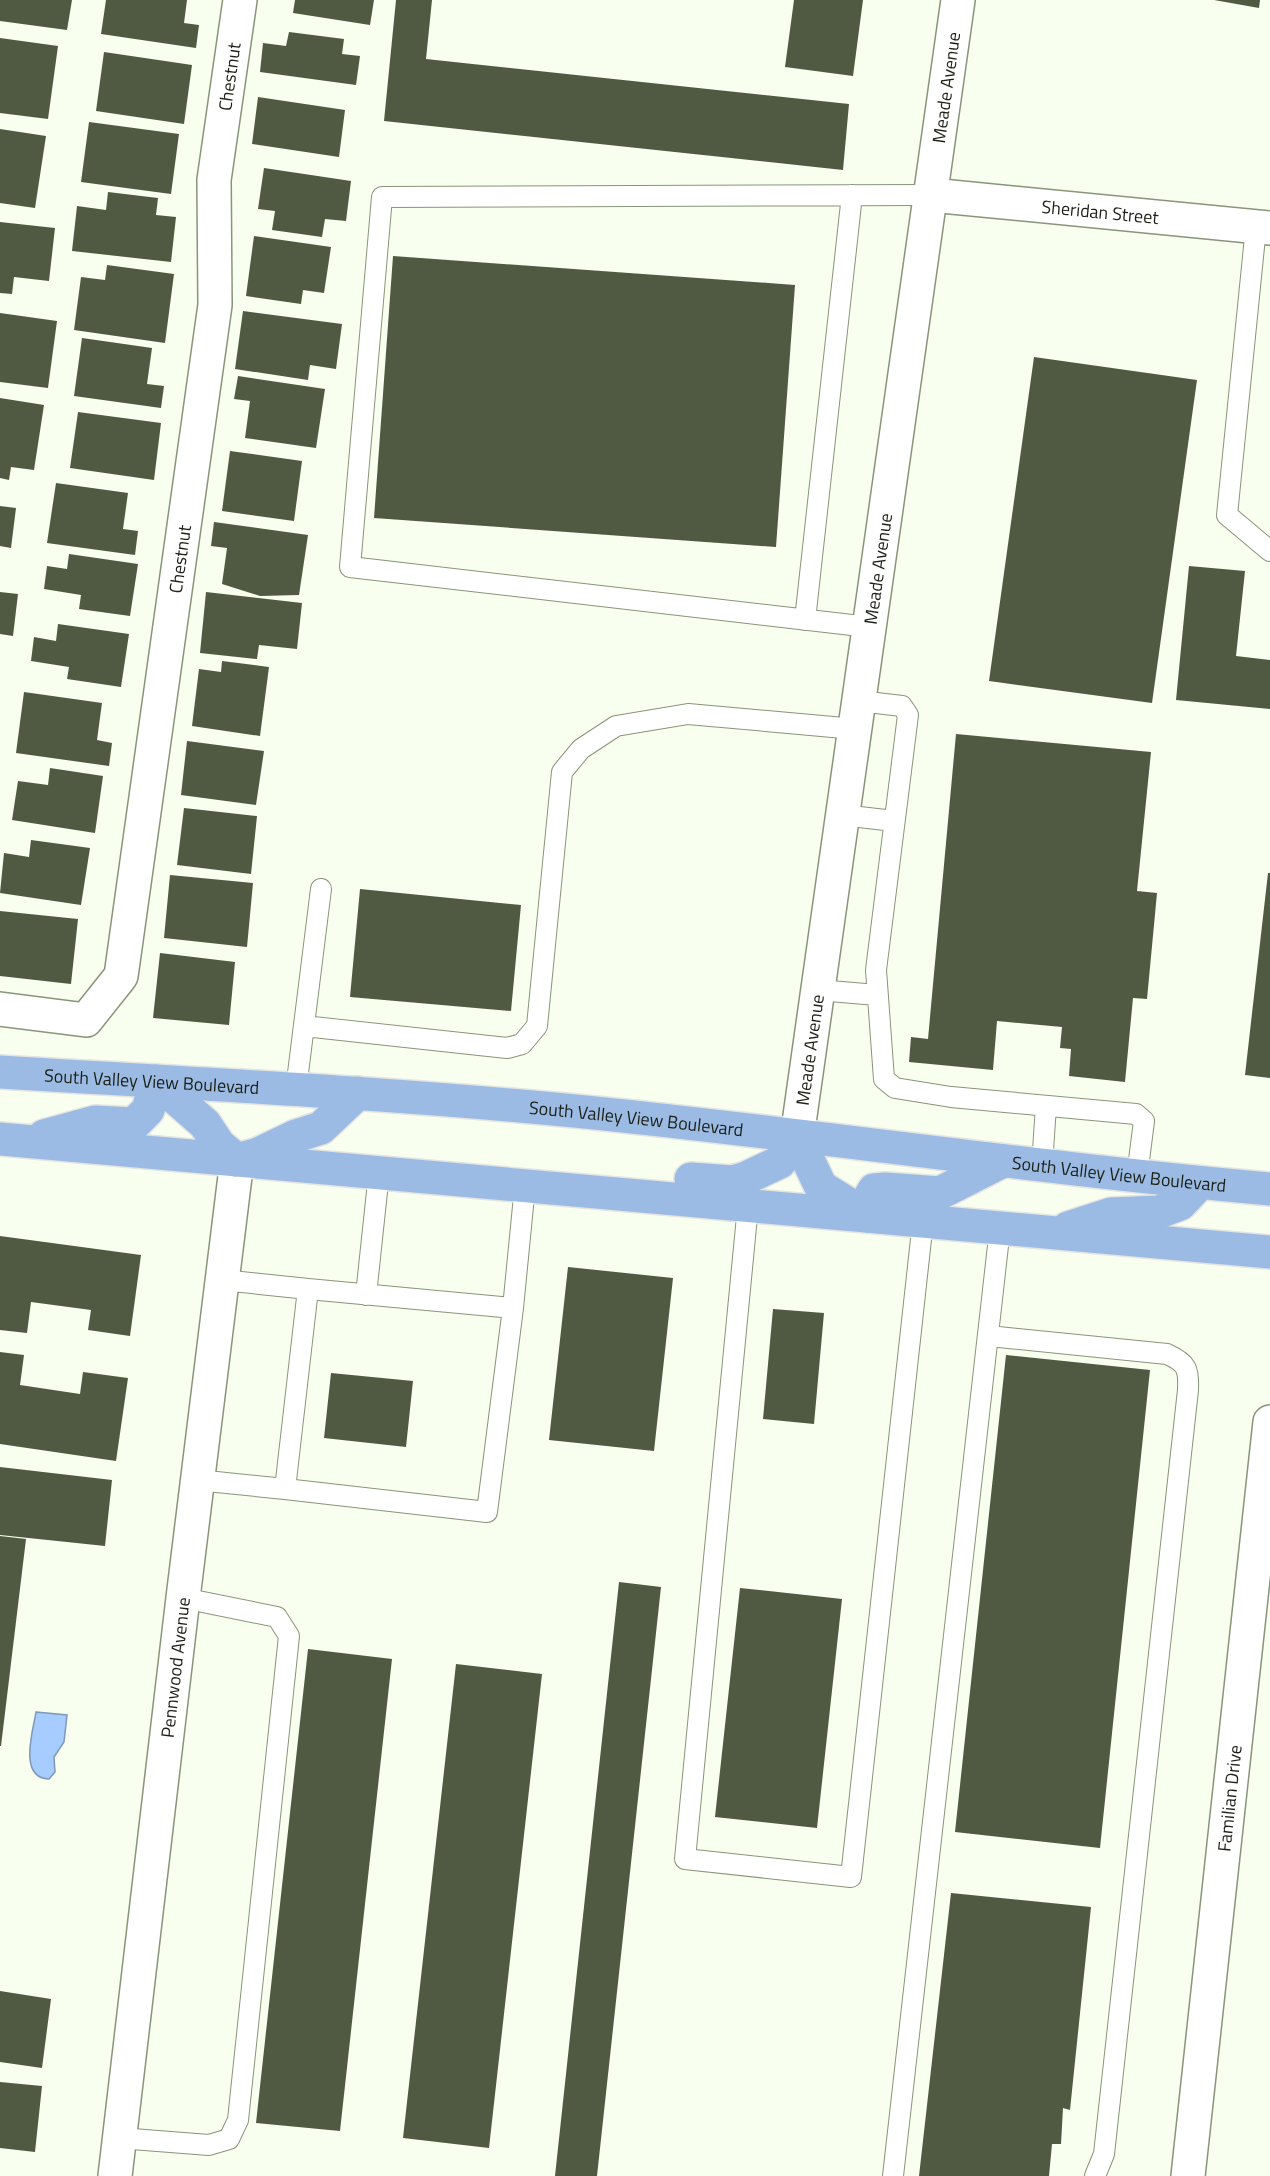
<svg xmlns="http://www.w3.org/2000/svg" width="1270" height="2176" viewBox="0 0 1270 2176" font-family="'Titillium Web',sans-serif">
<rect width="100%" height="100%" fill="#f8ffee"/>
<path fill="#a7ccfe" stroke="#7d98b8" stroke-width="1.5" d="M36,1712l31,3 -3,27 -10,15 1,15 -6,7c-31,-1 -16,-48 -13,-67z"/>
<path fill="#505a42" d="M0,0h72l-5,30 -67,-9z
M106,0h81l-3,23 15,2 -3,23 -95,-14z
M295,0h79l-4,25 -77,-12z
M396,0h36l-6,59 423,45 -6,66 -459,-49z
M794,0h69l-10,76 -68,-9z
M1214,0h46l-1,8z
M289,32l55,7 -2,15 18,2 -4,29 -96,-13 3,-29 23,3z
M0,38l58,8 -10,73 -48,-6z
M104,52l88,13 -8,59 -88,-13z
M258,97l87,13 -6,47 -87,-13z
M89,122l90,12 -8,60 -90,-12z
M0,129l46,7 -11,72 -35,-5z
M264,168l87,13 -5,40 -21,-2 -3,18 -50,-7 3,-19 -17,-2z
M108,192l50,6 -2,17 20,2 -5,45 -99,-11 5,-45 29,4z
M0,222l55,6 -6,53 -35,-4 -2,17 -12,-1z
M254,236l77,11 -7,46 -21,-3 -2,14 -55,-8z
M393,256l402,29 -19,262 -402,-29z
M107,265l67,9 -9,69 -91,-13 7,-53 24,3z
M243,311l99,13 -6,45 -26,-4 -2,15 -73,-11z
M0,313l57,8 -9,67 -48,-6z
M82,338l70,10 -5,36 17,2 -3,22 -87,-12z
M1034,357l163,23 -45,323 -163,-22z
M238,376l87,13 -9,59 -71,-10 5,-37 -16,-2z
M0,398l44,7 -10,65 -23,-3 -2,13 -9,-2z
M78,412l83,11 -7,57 -84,-12z
M230,451l72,10 -8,60 -72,-10z
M56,483l72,10 -5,36 15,2 -3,24 -88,-12z
M0,506l16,2 -5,40 -11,-2z
M214,522l94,13 -9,60 -39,1 -38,-12 5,-36 -16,-2z
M69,554l69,10 -8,52 -51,-7 2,-14 -37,-6 3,-23 20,3z
M1189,566l56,5 -9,85 34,4v49l-94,-9z
M0,592l18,2 -5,42 -13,-2z
M206,592l96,11 -5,46 -38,-4 -2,14 -57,-6z
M58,624l71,10 -8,53 -54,-8 2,-12 -38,-6 3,-24 22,4z
M222,661l47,6 -9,69 -68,-10 7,-57 22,3z
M24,692l78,11 -5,37 15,3 -3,23 -93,-13z
M956,734l195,18 -14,139 20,2 -10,106 -14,-1 -8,84 -56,-6 2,-27 -11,-1 2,-21 -65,-6 -4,49 -84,-8 2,-25 17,2z
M187,741l77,10 -8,54 -75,-10z
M50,768l53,8 -8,57 -83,-13 6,-39 30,4z
M184,808l73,8 -6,58 -74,-9z
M31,840l59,8 -9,57 -81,-12 4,-40 25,4z
M1268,873h2v205l-25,-3z
M170,875l83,8 -6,64 -83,-9z
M360,889l161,16 -10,106 -161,-14z
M0,911l78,8 -7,65 -71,-8z
M160,953l75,9 -6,63 -76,-7z
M0,1236l141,19 -11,81 -42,-6 3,-20 -60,-8 -4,31 -27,-3z
M568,1267l105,11 -19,173 -105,-11z
M773,1309l51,4 -10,111 -51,-5z
M0,1352l24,3 -4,30 60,9 3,-22 45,6 -12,83 -116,-17z
M1006,1355l144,15 -50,478 -145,-16z
M331,1373l82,8 -7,66 -82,-9z
M0,1467l112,13 -7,66 -105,-11z
M0,1536l26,3 -25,207h-1z
M619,1582l42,5 -64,589h-42z
M740,1588l102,11 -25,229 -102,-11z
M308,1649l84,10 -52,472 -84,-8z
M456,1664l86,10 -53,474 -86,-10z
M951,1893l140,14 -21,203 -7,-2 -2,36h-9l-3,32h-130z
M0,1991l51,8 -9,69 -42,-6z
M0,2082l42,4 -7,66 -35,-4z"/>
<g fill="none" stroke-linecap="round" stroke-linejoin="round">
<defs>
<path id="lane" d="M1256,227l-29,288 43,36
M805,620l47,-425
M869,627l-519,-60 32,-370 549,-2
M859,701l43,5 6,9 -32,255 8,109 11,9 56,9 185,17 8,7 -7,55
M842,815l52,6
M818,990l59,5
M304,1026l203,22 15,-4 15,-18 25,-254 19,-23 35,-23 72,-12 167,15
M296,1089l25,-200
M1042,1165l4,-59
M748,1206l-63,653 166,18 72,-656
M222,1280l86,9
M366,1295l13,-122
M513,1308l-205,-19 -23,200 202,23 26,-204 12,-122
M989,1336l178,18c20,9 22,15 21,36l-84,764 -9,22
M197,1480l88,9
M119,2138l90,7 20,-6 9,-19 51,-484 -12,-19 -94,-19
M893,2176l107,-948"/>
<g id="street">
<path id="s1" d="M931,195l339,33"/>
<path id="s2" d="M0,1009l86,11 35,-44 94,-671 -1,-125 26,-180"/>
<path id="s3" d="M1188,2176l82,-754"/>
</g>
<g id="secondary">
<path id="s4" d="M797,1137l161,-1137"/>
<path id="s5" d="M115,2176l68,-578 54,-438"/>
</g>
<g id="primary">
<path id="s6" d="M0,1072c198,12 397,21 595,41 225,23 449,56 675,76"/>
<path d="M44,1136l51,-14 39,2 14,-14 8,-29 49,43 14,21 18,15 21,-6 38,-18 25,-8 37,-35"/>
<path d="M797,1137l24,50 47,29 3,-21 3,-5 11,-1 55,4 63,-32"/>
<path d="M0,1139l1270,113"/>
<path d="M691,1179l42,3 13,-4 34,-16 17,-25"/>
<path d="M1068,1228l43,-14 48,-2 21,-8 20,-21"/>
</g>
</defs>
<use href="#lane" stroke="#89947a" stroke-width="22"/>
<use href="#street" stroke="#89947a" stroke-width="36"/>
<use href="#secondary" stroke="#89947a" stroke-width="36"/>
<use href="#primary" stroke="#e4e4e3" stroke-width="36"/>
<use href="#lane" stroke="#fff" stroke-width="20"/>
<use href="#street" stroke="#fff" stroke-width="33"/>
<use href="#secondary" stroke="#fff" stroke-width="33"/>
<use href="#primary" stroke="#9cbbe4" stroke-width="33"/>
</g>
<g text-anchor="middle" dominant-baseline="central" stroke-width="6" stroke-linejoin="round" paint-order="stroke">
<g font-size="18" fill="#1c2016" stroke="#fff">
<text stroke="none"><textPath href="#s2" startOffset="1050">Chestnut</textPath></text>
<text stroke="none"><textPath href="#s4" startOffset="1060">Meade Avenue</textPath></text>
<text stroke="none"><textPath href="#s1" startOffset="170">Sheridan Street</textPath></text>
<text stroke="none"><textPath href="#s2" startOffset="564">Chestnut</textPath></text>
<text stroke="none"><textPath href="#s4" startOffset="574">Meade Avenue</textPath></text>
<text stroke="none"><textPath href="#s4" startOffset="88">Meade Avenue</textPath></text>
<text stroke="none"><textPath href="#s6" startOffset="152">South Valley View Boulevard</textPath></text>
<text stroke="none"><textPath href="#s6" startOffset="638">South Valley View Boulevard</textPath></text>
<text stroke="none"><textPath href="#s6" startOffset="1124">South Valley View Boulevard</textPath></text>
<text stroke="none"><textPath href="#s5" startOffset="512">Pennwood Avenue</textPath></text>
<text stroke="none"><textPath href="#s3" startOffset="380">Familian Drive</textPath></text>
</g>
</g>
</svg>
